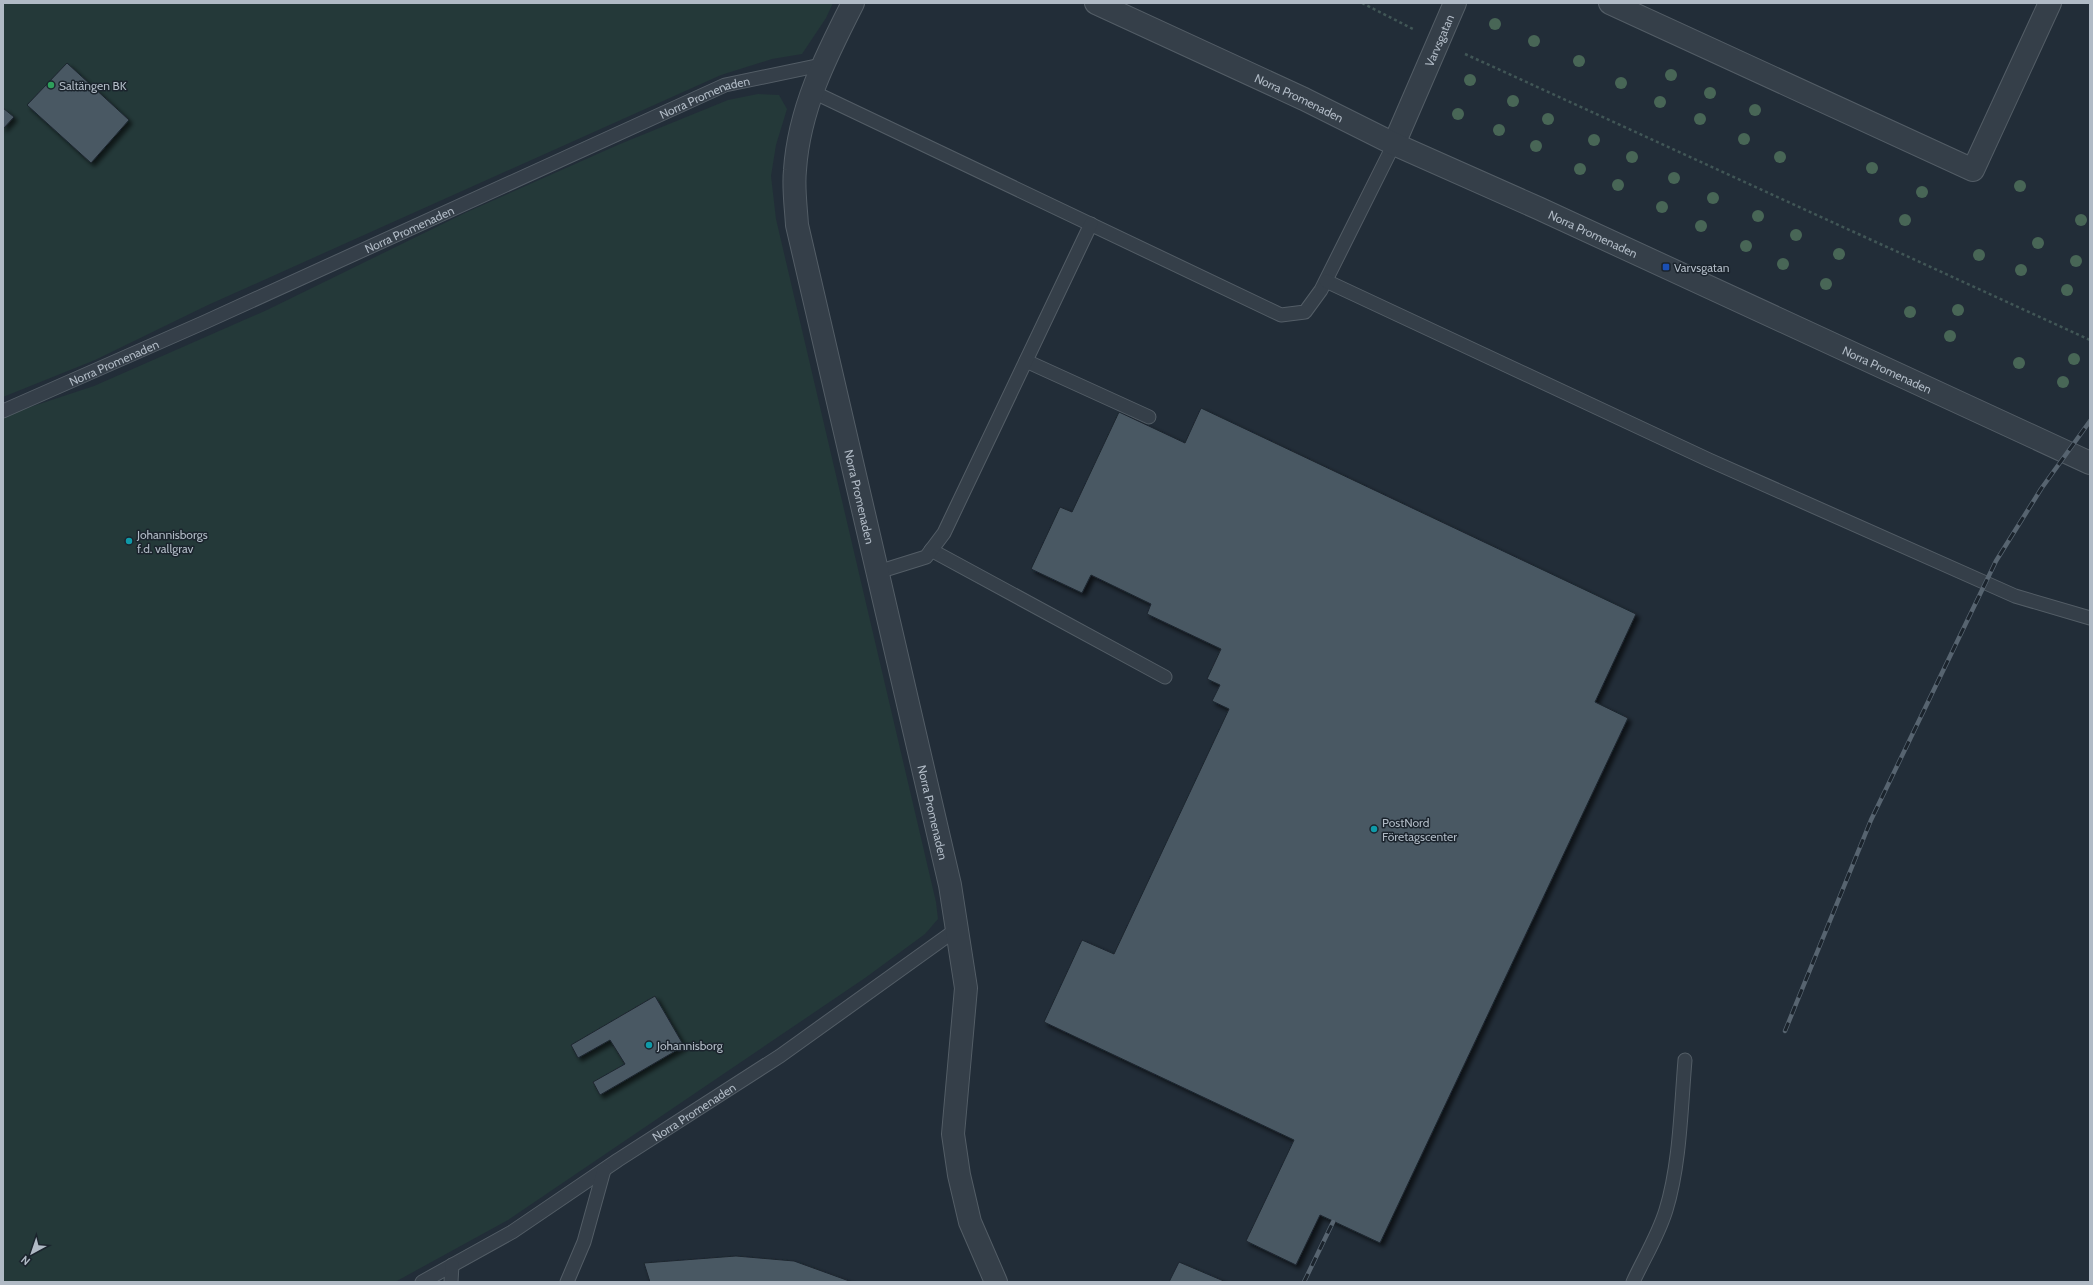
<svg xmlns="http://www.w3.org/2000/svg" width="2093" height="1285" viewBox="0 0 2093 1285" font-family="Cabin,sans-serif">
<defs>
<filter id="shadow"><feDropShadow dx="3.5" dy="3.5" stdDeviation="2" flood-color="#0009"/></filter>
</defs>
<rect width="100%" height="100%" fill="#222d38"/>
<path fill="#243939" d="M3,3h830l-7,15 -24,36 -30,5 -51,16 -513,230 -113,55 -92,37z
M758,94l21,1 8,14 -11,36 -5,31 5,43 160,683 2,17 -13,15 -60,44 -357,242 -113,62h-392v-866l91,-30 173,-76 200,-98 153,-68 108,-44z"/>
<path fill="#4a5864" stroke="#1d262f" filter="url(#shadow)" d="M67,63l62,57 -38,43 -64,-58z
M3,108l11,9 -11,12z
M1201,408l435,206 -41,88 33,16 -248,525 -60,-28 -24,50 -50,-24 48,-101 -250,-118 38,-82 32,14 115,-245 -17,-8 8,-16 -13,-6 14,-30 -74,-35 4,-10 -60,-29 -9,18 -51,-24 29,-62 12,5 47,-100 66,31z
M655,996l29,50 -84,49 -7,-13 32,-18 -15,-24 -32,18 -7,-13z
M736,1256l58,5 58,21h-202l-6,-19z
M1179,1262l47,20h-57z"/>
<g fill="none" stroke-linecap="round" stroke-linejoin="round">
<defs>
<g id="service">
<path d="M811,91l470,224 24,-3 16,-22 73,-146"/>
<path d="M1326,281l383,179 306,136 75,22"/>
<path d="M1026,361l123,56"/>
<path id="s1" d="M3,411l202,-89 520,-237 96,-20"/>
<path d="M931,550l234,127"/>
<path d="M878,572l48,-15 18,-24 147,-309"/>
<path id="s2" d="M422,1282l90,-50 106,-72 162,-104 177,-127"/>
<path d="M451,1282l1,-17"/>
<path d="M567,1282l17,-40 20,-72"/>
<path d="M1633,1282c11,-24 25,-46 33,-72 14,-45 15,-103 19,-150"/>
</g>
<g id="minor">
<path id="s3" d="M853,3c-27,53 -54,106 -58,167 -2,18 1,37 2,55l153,660 16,103 -13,146 6,41 11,47 26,60"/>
<path d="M1610,3l363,167 77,-167"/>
<path id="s4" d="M1394,144l61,-141"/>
</g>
<g id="tertiary">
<path id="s5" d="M1096,3l208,96 90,45 144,64 552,255"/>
</g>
</defs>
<use href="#service" stroke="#535d66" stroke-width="15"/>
<use href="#minor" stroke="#535d66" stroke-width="24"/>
<use href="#tertiary" stroke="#535d66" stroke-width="24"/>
<path stroke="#415656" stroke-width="2.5" stroke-dasharray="3 3" stroke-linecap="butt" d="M1362,3l51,26
M1465,54l625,286"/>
<use href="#service" stroke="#353f49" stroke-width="13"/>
<use href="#minor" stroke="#353f49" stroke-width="22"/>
<use href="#tertiary" stroke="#353f49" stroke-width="22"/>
<defs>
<path id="rail" d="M1785,1031l86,-211 125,-259 45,-72 49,-68
M1304,1282l29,-60"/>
</defs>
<use href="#rail" stroke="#576470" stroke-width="4.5"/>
<use href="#rail" stroke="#1b242d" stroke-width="3" stroke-dasharray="9" stroke-linecap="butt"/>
</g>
<g fill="#486656">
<circle cx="1495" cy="24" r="6"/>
<circle cx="1534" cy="41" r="6"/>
<circle cx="1579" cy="61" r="6"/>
<circle cx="1671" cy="75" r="6"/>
<circle cx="1470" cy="80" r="6"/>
<circle cx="1621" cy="83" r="6"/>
<circle cx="1710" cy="93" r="6"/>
<circle cx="1513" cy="101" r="6"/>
<circle cx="1660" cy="102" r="6"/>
<circle cx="1755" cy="110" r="6"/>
<circle cx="1458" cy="114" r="6"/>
<circle cx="1548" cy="119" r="6"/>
<circle cx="1700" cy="119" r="6"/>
<circle cx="1499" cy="130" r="6"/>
<circle cx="1744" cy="139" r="6"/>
<circle cx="1594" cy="140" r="6"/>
<circle cx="1536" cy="146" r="6"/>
<circle cx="1632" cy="157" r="6"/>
<circle cx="1780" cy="157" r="6"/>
<circle cx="1872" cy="168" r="6"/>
<circle cx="1580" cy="169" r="6"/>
<circle cx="1674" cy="178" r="6"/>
<circle cx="1618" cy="185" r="6"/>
<circle cx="2020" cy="186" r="6"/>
<circle cx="1922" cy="192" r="6"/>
<circle cx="1713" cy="198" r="6"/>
<circle cx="1662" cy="207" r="6"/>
<circle cx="1758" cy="216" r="6"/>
<circle cx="1905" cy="220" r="6"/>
<circle cx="2081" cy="220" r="6"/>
<circle cx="1701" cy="226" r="6"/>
<circle cx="1796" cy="235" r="6"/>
<circle cx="2038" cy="243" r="6"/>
<circle cx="1746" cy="246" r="6"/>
<circle cx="1839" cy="254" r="6"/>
<circle cx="1979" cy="255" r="6"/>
<circle cx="2076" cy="261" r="6"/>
<circle cx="1783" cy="264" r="6"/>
<circle cx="2021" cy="270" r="6"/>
<circle cx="1826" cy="284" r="6"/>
<circle cx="2067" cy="290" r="6"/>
<circle cx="1958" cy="310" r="6"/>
<circle cx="1910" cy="312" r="6"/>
<circle cx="1950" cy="336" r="6"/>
<circle cx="2074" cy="359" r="6"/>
<circle cx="2019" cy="363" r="6"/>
<circle cx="2063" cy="382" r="6"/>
</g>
<circle fill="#2e9e5b" stroke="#1b242d" stroke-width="1.5" cx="51" cy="85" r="4"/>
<rect fill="#1a4fb4" stroke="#1b242d" stroke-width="1.5" x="1662" y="263" width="8" height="8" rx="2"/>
<g fill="#0f9aa8" stroke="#1b242d" stroke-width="1.5">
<circle cx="129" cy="541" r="4"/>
<circle cx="1374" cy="829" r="4"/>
<circle cx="649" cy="1045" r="4"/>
</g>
<g text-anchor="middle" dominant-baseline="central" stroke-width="3" stroke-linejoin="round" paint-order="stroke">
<g font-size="12" fill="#b0bac5" stroke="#1b242d">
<text stroke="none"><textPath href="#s4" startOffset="113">Varvsgatan</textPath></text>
<text stroke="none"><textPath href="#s5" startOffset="224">Norra Promenaden</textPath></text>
<text stroke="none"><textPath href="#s1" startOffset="769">Norra Promenaden</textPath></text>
<text stroke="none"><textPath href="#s1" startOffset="445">Norra Promenaden</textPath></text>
<text stroke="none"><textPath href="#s5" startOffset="548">Norra Promenaden</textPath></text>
<text stroke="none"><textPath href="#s1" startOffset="121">Norra Promenaden</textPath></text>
<text stroke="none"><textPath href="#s5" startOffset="872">Norra Promenaden</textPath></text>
<text stroke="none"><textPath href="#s3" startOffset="512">Norra Promenaden</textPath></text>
<text stroke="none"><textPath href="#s3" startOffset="836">Norra Promenaden</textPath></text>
<text stroke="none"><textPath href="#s2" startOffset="321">Norra Promenaden</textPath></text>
</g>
<g font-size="12" fill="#b0bac5" stroke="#1b242d" text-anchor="start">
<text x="59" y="85">Saltängen BK</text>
<text x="1674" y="267">Varvsgatan</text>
<text x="137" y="534">Johannisborgs<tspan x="137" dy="14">f.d. vallgrav</tspan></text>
<text x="1382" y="822">PostNord<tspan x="1382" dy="14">Företagscenter</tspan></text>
<text x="657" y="1045">Johannisborg</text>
</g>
</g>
<rect width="2093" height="1285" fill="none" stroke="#b0bac5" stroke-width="8"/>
<g transform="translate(32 1253) rotate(220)" stroke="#1b242d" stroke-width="3" paint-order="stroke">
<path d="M0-3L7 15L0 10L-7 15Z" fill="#b0bac5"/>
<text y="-6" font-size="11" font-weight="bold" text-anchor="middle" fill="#b0bac5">N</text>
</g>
</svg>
